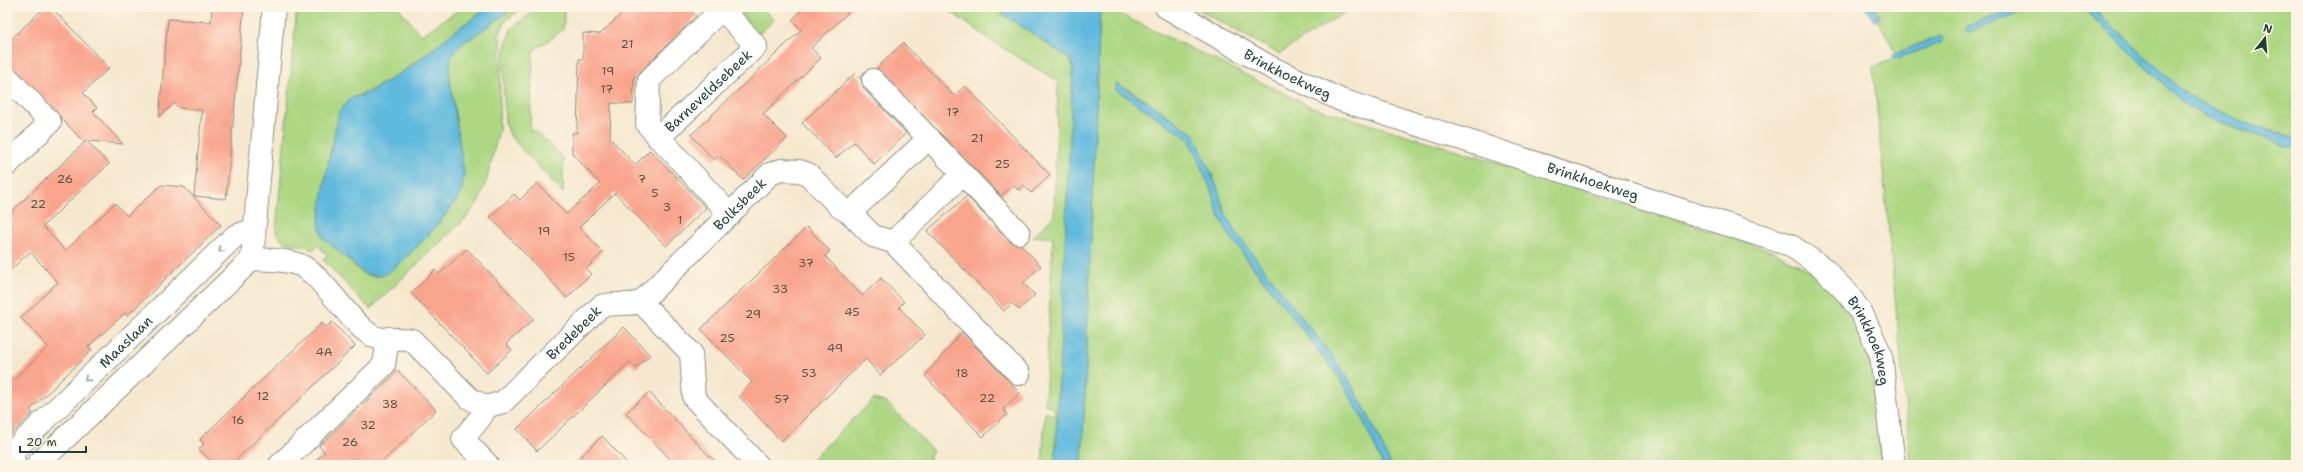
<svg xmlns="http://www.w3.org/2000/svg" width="2303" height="472" viewBox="0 0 2303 472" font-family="'Shantell Sans',sans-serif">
<rect width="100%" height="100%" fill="#fcf5e5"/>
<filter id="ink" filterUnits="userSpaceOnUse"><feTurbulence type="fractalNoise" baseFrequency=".025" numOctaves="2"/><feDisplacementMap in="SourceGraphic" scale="8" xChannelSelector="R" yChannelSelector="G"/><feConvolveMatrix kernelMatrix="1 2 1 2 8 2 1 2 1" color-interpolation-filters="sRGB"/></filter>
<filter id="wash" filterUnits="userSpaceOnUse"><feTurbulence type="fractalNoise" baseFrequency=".012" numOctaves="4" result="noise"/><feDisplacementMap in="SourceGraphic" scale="16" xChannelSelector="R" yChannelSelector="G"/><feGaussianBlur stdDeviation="0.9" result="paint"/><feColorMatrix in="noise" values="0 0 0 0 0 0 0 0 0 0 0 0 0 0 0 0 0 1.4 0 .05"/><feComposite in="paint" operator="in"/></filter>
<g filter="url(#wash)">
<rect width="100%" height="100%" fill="#f6e8cf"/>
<path fill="#add783" stroke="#668a5c" d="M297,7h101l23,28 42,-28h27c-48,29 -85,73 -139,91l-20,50 -12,75 3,13 39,36 14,5 11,-3 23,-19 31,-33 21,-28 3,-21 -15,-100 2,-16 7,-10 57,-40h9l-19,14 -7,17 3,1 -2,91 -12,49 -8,22 -14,18 -95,90 -47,-49 4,-5 -9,-10 -5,5c-13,-8 -30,-2 -37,-19z
M529,7h36l-2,23 -30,21 -3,80h5l28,26v36l-52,-56 -6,-15 -2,-59 2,-17 6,-17 22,-17z
M744,7h17l13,13 -15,14 -20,-22z
M944,7h49l78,53 3,14 -19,391h-13l3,-53 10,4v-7l-10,-5 8,-166 -20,-2 21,-20 4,-135 -63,-38z
M1100,7h5l207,100 168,50 237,75 57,20 37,19 34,30 24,48 13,116h-491l-24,-52 -130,-179 -11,-19 -27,-70 -22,-23 -26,-18 -25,-16 -11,1 74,50 22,51 9,28 25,39 94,120 22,39 22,49h-301z
M1194,7h159l-74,47z
M1874,7h143l-51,20 1,5 66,-25h49l106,100 30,15 78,27v316h-385l-38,-398 69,-25 -1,-6 -45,17 -18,-33 2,-5z
M2092,7h204v131l-42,-12 -58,-25 -16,-12z
M874,399l13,4 46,48 -3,4v10h-124z"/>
<path fill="#60badd" stroke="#407c88" d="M490,7h25l-57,40 -7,10 -2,16 15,100 -3,22 -35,43 -35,33 -10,5 -16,-2 -43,-37 -3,-14 6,-44 14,-67 12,-14 17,-5 42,-26 50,-40z
M993,7h107l-18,458h-27l18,-397 -2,-8z
M1864,7h10l6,11 -5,3z
M2017,7h16l-62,25 -7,-2 2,-3z
M2082,7h10l88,82 16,12 58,25 42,12v11l-78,-27 -30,-15z
M1941,36l3,3 -3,4 -46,16 -3,-3 4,-3z
M1117,84l34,20 43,30 23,53 9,28 11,19 108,139 22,40 24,52h-8l-22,-49 -22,-39 -108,-139 -11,-20 -9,-28 -22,-51 -74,-50z"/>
<g id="blocks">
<path fill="#f9a48d" d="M45,7h6l58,61 -26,25 14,15 -4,4 30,32 -36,-3 22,23 -66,62 22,25 50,-48 12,13 34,-31 23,2 37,38 -94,91 -2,-3 -37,34 4,3 -62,60 3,3 -26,25v-52l41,-39 -27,-29 37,-36 -28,-30 -23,21v-57l79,-75h-3l-76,-80v-18z
M212,7h32l-18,192 -32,-3 8,-86 -23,-2 -5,-5 -15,14 9,-98 43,3z
M629,7h58l9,9 -62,62 -1,26 -22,-1 -1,35 25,27 15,-15 56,58 -40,38 -51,-53 -36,34 24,25 -17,17 5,5 -24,24 -77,-81 24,-23 6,6 17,-17 29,31 34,-30 -28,-31v-20h5l2,-74h4v-26l17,1z
M805,7h49l-43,41 10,10 -58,56 24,24 -44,42 -24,-25 -5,5 -23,-25 110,-105 -9,-10z
M903,43l51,53 11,-10 85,89 -19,18 -8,-8 -5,5 -5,-5 -12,11 -124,-128z
M855,73l6,6 3,10 42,44 -32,31 -20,-22 -18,16 -34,-35z
M967,196l43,46 11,3 20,21 -18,17 12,12 -16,15 -7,-7 -8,8 -77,-80z
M807,227l23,24 -5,5 37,40 19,-18 23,24 -5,5 26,28 -45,40 -14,-16 -85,82 -42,-45 13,-14 -51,-53z
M467,249l67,70 -28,25 6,6 -25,23 -76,-80 24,-23 4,4z
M332,322l23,24 -124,119h-17l-15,-16 5,-5 -4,-5 122,-116 4,4z
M624,327l26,28 -14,13 -6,-6 -93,89 -20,-22z
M962,332l58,61 -17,16 4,5 -24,23 -58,-61z
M398,371l38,39 -57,55h-68l14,-13 -6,-6z
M649,392l31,33 38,40h-42l-50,-52z
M602,436l27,29h-57z"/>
</g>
</g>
<g filter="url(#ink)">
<use href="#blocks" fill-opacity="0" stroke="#8a9282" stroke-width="1"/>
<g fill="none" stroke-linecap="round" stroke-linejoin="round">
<defs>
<g id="street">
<path d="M724,7l-75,73 -2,44 83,91"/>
<path id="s1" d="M1166,7l104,60 71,33 449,145 33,23 26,27 13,19 19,41 13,110"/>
<path d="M7,77l43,45 -43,43"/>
<path d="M873,80l146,153"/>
<path id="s2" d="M658,138l98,-92 -34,-37"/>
<path d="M850,213l79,-75"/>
<path d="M893,242l69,-67"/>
<path id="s3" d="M252,259c16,1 33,0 48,6 25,11 55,68 78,73 11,3 23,-1 34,2l57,58 17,9 17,-5 98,-96c14,-4 27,0 40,-4l50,51 3,45 64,67"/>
<path id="s4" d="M641,302l129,-128 11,-4 18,1 9,3 32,33 10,6 23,23 20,6 126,132"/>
<path d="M486,407l-5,10 -18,22 25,26"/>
<path id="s5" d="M14,465l-1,-14 222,-215 18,-6"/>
<path d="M37,465l215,-206 22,-252"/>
<path d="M280,465l104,-100 4,-27"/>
</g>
</defs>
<use href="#street" stroke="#8a9282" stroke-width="24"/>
<use href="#street" stroke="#fff" stroke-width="22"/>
</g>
<defs><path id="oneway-chevron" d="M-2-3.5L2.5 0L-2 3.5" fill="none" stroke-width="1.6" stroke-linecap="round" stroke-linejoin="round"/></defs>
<g stroke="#8f9e9a">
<use href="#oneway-chevron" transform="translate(221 250) rotate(136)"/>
<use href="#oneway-chevron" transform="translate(87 379) rotate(136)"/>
</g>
</g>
<g text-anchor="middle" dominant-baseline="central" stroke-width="3" stroke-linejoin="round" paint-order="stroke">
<g font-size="12" fill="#56574a">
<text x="627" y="44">21</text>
<text x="608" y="71">19</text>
<text x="607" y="89">17</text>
<text x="953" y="112">17</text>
<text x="977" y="138">21</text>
<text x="1002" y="164">25</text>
<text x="65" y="179">26</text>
<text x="642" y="179">7</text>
<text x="655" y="193">5</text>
<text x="38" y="204">22</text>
<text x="667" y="207">3</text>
<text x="680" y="220">1</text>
<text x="544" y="231">19</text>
<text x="569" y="257">15</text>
<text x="806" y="263">37</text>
<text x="780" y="289">33</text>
<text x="852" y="312">45</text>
<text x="753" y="314">29</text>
<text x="727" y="338">25</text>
<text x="835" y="348">49</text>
<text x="324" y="352">4A</text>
<text x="809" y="373">53</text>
<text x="962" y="373">18</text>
<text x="263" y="396">12</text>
<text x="987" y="398">22</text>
<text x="782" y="399">57</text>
<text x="390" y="404">38</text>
<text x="238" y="420">16</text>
<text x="368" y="425">32</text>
<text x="350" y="442">26</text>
</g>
<g font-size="14" fill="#1f3d34" stroke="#fcf5e5">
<text stroke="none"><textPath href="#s1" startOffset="139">Brinkhoekweg</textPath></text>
<text stroke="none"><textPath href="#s2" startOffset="69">Barneveldsebeek</textPath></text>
<text stroke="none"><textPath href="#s1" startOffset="463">Brinkhoekweg</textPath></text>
<text stroke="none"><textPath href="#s4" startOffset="139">Bolksbeek</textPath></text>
<text stroke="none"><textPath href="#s3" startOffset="408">Bredebeek</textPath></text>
<text stroke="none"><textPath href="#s5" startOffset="171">Maaslaan</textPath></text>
<text stroke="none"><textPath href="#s1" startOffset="799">Brinkhoekweg</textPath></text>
</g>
</g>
<rect width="2303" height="472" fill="none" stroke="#fcf5e5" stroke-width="24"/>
<g transform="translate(2265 38) rotate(17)" stroke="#fcf5e5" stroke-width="3" paint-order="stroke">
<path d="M0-3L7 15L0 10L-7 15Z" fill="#1f3d34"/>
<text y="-6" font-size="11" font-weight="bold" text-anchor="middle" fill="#1f3d34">N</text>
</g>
<path d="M20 446v6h66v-6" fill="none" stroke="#1f3d34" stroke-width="2"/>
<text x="26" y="446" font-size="12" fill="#1f3d34" stroke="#fcf5e5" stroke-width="3" paint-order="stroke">20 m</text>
</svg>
